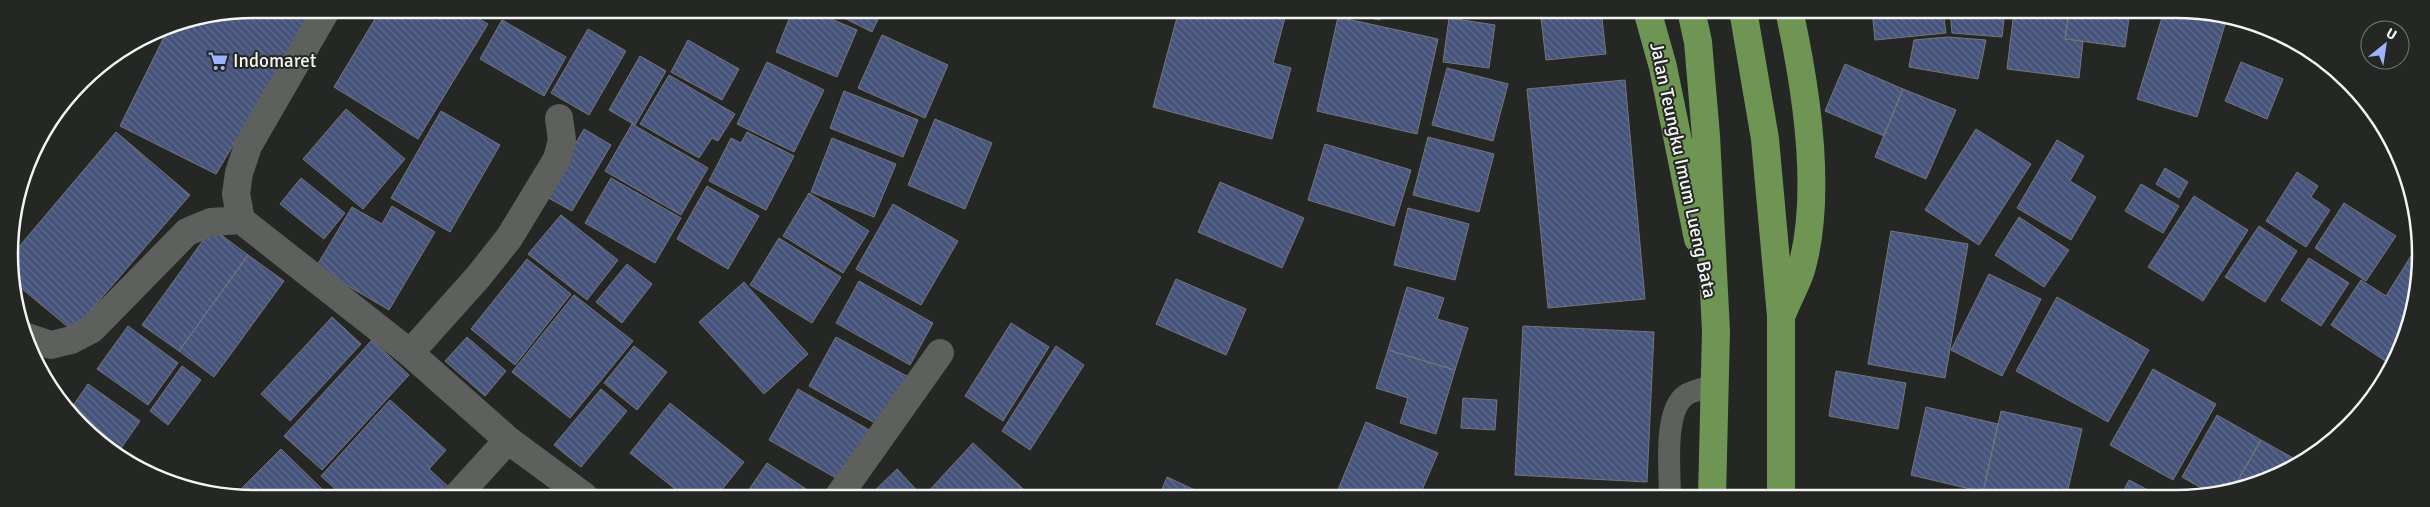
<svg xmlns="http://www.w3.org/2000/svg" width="2430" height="507" viewBox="0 0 2430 507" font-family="Signika,sans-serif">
<defs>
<pattern id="building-back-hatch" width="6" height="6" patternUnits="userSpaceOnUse" patternTransform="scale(1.25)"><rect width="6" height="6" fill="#46537a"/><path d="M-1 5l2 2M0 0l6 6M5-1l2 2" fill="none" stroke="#616c8d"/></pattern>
</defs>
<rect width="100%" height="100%" fill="#252724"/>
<path fill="url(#building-back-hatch)" stroke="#75767a" d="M254,9h51l7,3 -96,162 -96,-48 50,-101z
M381,9h81l26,15 -70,115 -84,-52z
M546,9h15l-3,6z
M793,9h15l49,21 -20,47 -61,-25z
M844,9h39l-11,23 -32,-16z
M1179,10h108l-14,53 18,5 -19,71 -119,-32z
M1334,10h48l-2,10z
M1540,10h61l5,44 -60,6z
M1872,10l71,1 3,22 -71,7z
M1950,11h55l-3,26 -50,-4z
M2014,11l55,2 -4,26 18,2 -4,37 -72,-9z
M2069,11h61l-5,36 -60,-8z
M2164,11h29l33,10 -29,96 -60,-18z
M1338,17l100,22 -21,95 -100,-23z
M1449,18l46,7 -6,43 -46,-6z
M502,20l64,37 -22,39 -64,-37z
M588,29l38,22 -37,64 -38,-22z
M882,35l66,30 -23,53 -67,-30z
M1948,37l38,3 -8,39 -69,-12 5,-27z
M688,40l51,29 -17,31 -51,-28z
M640,56l26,15 -31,54 -26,-15z
M767,62l57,28 -30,62 -57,-28z
M2241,62l42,17 -16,40 -42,-18z
M1845,64l58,25 -19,47 -59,-25z
M1447,68l61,16 -15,57 -61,-16z
M669,75l66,39 -17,27 -6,-3 -13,20 -59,-34z
M1625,80l20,219 -97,9 -21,-219z
M1903,89l53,21 -30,69 -51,-22z
M844,91l74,29 -15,37 -73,-29z
M346,109l59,50 -42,50 -60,-50z
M441,111l59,34 -50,87 -59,-34z
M935,119l57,24 -27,66 -57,-24z
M632,124l76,44 -27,47 -76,-44z
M584,129l27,16 -39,66 -27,-15z
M1976,129l55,35 -52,81 -54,-35z
M116,132l74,63 -117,136 -58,-48 -3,-28z
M747,132l47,24 -28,54 -57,-29 22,-43 10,5z
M1428,137l66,17 -15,58 -66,-17z
M832,138l64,26 -22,53 -63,-25z
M2057,140l27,16 -14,25 26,16 -25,43 -54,-32z
M1325,144l86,26 -17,56 -86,-26z
M2165,168l23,14 -9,16 -23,-14z
M2297,172l21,14 -7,11 19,13 -24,37 -40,-26z
M301,178l44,35 -21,26 -44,-35z
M611,178l70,40 -26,45 -70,-40z
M1220,182l84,36 -22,50 -84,-36z
M2141,184l38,22 -16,27 -38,-22z
M707,186l52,30 -31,53 -51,-30z
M809,193l60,38 -26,42 -60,-37z
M2194,196l54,34 -45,71 -55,-34z
M2344,203l52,33 -30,45 -51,-33z
M893,204l65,37 -37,64 -65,-36z
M392,206l43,26 -46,78 -73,-43 36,-60 30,17z
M1408,208l61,16 -14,56 -61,-15z
M561,215l57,45 -31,40 -59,-46z
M2019,217l50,33 -25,37 -49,-32z
M2259,226l38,25 -32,51 -40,-25z
M212,228l36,27 -69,96 -37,-26z
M1891,231l77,13 -23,134 -77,-14z
M779,238l62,39 -29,46 -62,-38z
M248,255l36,26 -70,96 -35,-26z
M2411,256l7,5 1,24 -19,63 -10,16 -59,-39 30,-45 25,16z
M2309,258l40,25 -28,43 -40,-26z
M527,259l44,35 -56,71 -44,-36z
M627,264l25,20 -30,39 -26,-21z
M1989,274l52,25 -39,77 -51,-26z
M1176,279l70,30 -20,46 -70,-31z
M859,281l74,42 -23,42 -74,-42z
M744,282l64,72 -44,40 -65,-72z
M1407,287l37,11 -7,21 31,9 -13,42 -67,-20z
M574,295l59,46 -63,77 -58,-46z
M2057,297l92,53 -41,72 -92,-51z
M332,317l29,27 -71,77 -29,-27z
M1011,323l38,24 -46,74 -38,-25z
M128,326l50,37 -30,42 -51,-36z
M1523,326l131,6 -7,150 -132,-7z
M467,337l39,34 -21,25 -40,-35z
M836,337l76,42 -28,49 -75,-42z
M372,340l37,35 -87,95 -38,-34z
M634,346l33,26 -30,38 -33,-27z
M1056,346l28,19 -54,85 -28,-19z
M1388,350l67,20 -19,64 -36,-11 8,-25 -32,-10z
M182,366l19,14 -33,45 -18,-14z
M2153,369l63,35 -43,76 -63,-35z
M1836,371l70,12 -8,46 -69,-13z
M88,384l52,37 -23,33 -49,-41z
M601,389l26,22 -46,56 -27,-22z
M798,389l73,42 -28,51 -74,-42z
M1463,398l34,2 -2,30 -34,-2z
M390,400l56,50 -17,19 24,22 -5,5h-105l-22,-20z
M670,403l74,59 -28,35h-31l-55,-44z
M1926,407l72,17 -15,68 -72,-17z
M2001,411l81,18 -16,69h-59l-24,-6z
M2217,415l44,25 -27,47 -24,6 -28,-16z
M1366,422l72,31 -19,44h-84z
M2261,440l39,22 -16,11 -50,14z
M973,443l59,54h-103l-3,-3z
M281,449l43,42 -5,5h-85z
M767,463l39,26 -5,8h-57z
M897,469l26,28h-55z
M1167,477l43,20h-51z
M2129,480l34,18h-43z"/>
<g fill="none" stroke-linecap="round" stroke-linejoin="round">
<path stroke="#5d605c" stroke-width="22" d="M1670,497c0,-25 -7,-87 16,-102 8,-5 21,-7 30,-10"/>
<path stroke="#5d605c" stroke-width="28" d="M327,9l-79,137 -9,27 -3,21 5,26 169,133 98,87
M24,336l27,9 20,-5 21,-11 95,-97 24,-10 30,-2
M410,353l68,-76 31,-39 48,-79 5,-19 -3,-22
M457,496l51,-56 76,56
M838,497l102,-144"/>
<path stroke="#6e9554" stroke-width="28" d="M1647,10l16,57 35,172
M1691,10l7,32 8,94 10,195 -4,166
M1743,10l22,129 16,177v181
M1783,312c5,-13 13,-27 18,-42 22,-76 5,-183 -12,-260"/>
</g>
<defs>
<symbol id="supermarket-bare" viewBox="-9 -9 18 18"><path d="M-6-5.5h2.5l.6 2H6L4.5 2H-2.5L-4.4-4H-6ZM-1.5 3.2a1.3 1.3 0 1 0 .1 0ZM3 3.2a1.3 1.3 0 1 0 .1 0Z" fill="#9cb4fd" stroke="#252724" stroke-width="2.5" paint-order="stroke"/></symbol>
</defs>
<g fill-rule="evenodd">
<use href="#supermarket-bare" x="204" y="47" width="28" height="28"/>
</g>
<g text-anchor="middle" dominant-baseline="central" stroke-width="4" stroke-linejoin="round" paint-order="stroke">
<g font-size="19" fill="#f3f5f2" stroke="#252724" text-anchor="start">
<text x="233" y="61">Indomaret</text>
</g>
<g font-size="19" fill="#f3f5f2" stroke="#252724">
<text transform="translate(1683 170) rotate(78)">Jalan Teungku Imum Lueng Bata</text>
</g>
</g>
<path d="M0 0H2430V507H0ZM254 18H2176A236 236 0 0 1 2412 254V254A236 236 0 0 1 2176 490H254A236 236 0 0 1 18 254V254A236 236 0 0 1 254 18Z" fill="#252724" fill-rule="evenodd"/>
<path fill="none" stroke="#f3f5f2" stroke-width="2.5" d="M254 18H2176A236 236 0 0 1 2412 254V254A236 236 0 0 1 2176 490H254A236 236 0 0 1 18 254V254A236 236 0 0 1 254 18Z"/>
<g transform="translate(2385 45) rotate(30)"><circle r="24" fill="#252724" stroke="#777976"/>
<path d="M0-4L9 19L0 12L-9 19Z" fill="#9cb4fd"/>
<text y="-8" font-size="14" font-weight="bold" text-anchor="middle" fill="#f3f5f2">U</text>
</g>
</svg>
